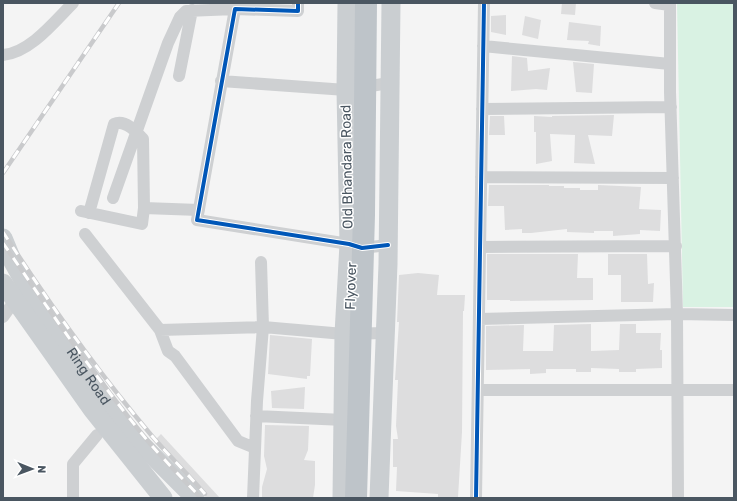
<svg xmlns="http://www.w3.org/2000/svg" width="737" height="501" viewBox="0 0 737 501" font-family="Rubik,sans-serif">
<rect width="100%" height="100%" fill="#f4f4f4"/>
<path fill="#d9f2e3" d="M677,3h57v304h-51z"/>
<path fill="#ddddde" d="M562,3h14l-1,12 -14,-1z
M506,15v20l-15,-3v-16z
M525,16l16,4 -3,19 -16,-4z
M569,22l32,4 -1,20 -12,-2 1,-3 -22,-1z
M512,56l15,2 1,13 22,-3 -3,22 -11,-1 -25,2z
M573,62l21,2 -2,29 -16,-1z
M614,115l-2,21 -24,-1 7,29 -21,-1 1,-28 -25,-1 2,27 -16,3v-32h-2v-16l18,1v-1z
M490,116h14l1,19h-16z
M489,185h60v1h15v2h16v2h18v-5l43,2 -2,22 22,1 -1,21 -20,-1v4l-27,2v-5h-19v2l-27,-1v-3l-36,4h-9v-4l-17,1 -1,-24h-16z
M487,254h91l-1,24h16v22l-83,1v-1h-23z
M608,254h39l1,30 6,-1 -1,19h-32v-27h-13z
M418,273l21,2 -2,20h28l-1,16h-1l-1,121 -4,65 -20,1v-4l-42,-3 1,-24h-4v-28h5l-2,-13 2,-46h-3l4,-58h-2l2,-47z
M591,324v27l28,-1 1,-26h16v9h25l-1,17h2v18l-26,1v3h-17v-3l-28,-1v4h-15v-3h-30v4l-16,1v-5l-44,1v-44l38,-1 -1,26h30l1,-26z
M270,335l42,4 -2,37h-3v3l-39,-5z
M305,387l-1,22 -32,-1 -1,-17z
M265,425l44,1 -1,24 -4,10 11,1v24l-2,13h-51v-11l5,-18 -3,-13z
M161,434l59,64h-14l-3,-8 -49,-49z"/>
<g fill="none" stroke-linecap="round" stroke-linejoin="round">
<path stroke="#ced0d2" stroke-width="12" d="M298,3v8l-63,-2 -38,211 152,24 13,4 26,-3
M655,3l15,2
M670,3v89l7,222 57,1
M483,46l187,18
M3,55c27,-2 52,-34 70,-52
M179,76l13,-66
M221,81l125,9 43,-7
M482,109l189,-2
M481,177l192,1
M113,198l55,-155 12,-26 6,-6 49,-2
M81,211l61,13 2,-16 55,2
M89,213l25,-89c11,-5 22,7 29,15l1,69
M85,234l75,96 103,-3 81,7 41,-1
M480,247l196,-1
M3,317l15,-21
M479,319l198,-5 1,184
M160,330l8,21 7,5 63,85 17,7
M478,390h256
M256,416l88,4
M73,498v-34l24,-29
M253,498l4,-97 6,-74 -2,-65
M476,498l8,-495"/>
<g stroke="#caced1" stroke-width="19">
<path id="s1" d="M3,238l9,22 14,25 82,119 25,32 62,62"/>
<path d="M3,283l89,126 71,89"/>
<path d="M342,498l2,-164 5,-90 -3,-154 1,-87"/>
<path d="M379,498l9,-234 3,-261"/>
</g>
<path stroke="#bec4c9" stroke-width="22" d="M356,498l8,-283 2,-212"/>
<defs>
<path id="rail" d="M3,173l116,-170
M3,232c45,70 95,140 149,204 17,20 36,38 53,58
M3,243c46,67 92,134 144,197 17,20 36,39 54,58"/>
</defs>
<use href="#rail" stroke="#c9cacc" stroke-width="4.5"/>
<use href="#rail" stroke="#fff" stroke-width="3" stroke-dasharray="9" stroke-linecap="butt"/>
<defs>
<path id="cycleway" d="M298,3v8l-63,-2 -38,211 152,24 13,4 26,-3
M476,498l8,-495"/>
</defs>
<use href="#cycleway" stroke="#fff" stroke-width="6"/>
<use href="#cycleway" stroke="#0057b8" stroke-width="4"/>
</g>
<g text-anchor="middle" dominant-baseline="central" stroke-width="3" stroke-linejoin="round" paint-order="stroke">
<g font-size="14" fill="#4a5661" stroke="#fff">
<text transform="translate(347 167) rotate(-91)">Old Bhandara Road</text>
<text transform="translate(351 286) rotate(-88)">Flyover</text>
<text stroke="none"><textPath href="#s1" startOffset="163">Ring Road</textPath></text>
</g>
</g>
<rect width="737" height="501" fill="none" stroke="#4a5661" stroke-width="8"/>
<g transform="translate(32 469) rotate(91)" stroke="#ffffff" stroke-width="3" paint-order="stroke">
<path d="M0-3L7 15L0 10L-7 15Z" fill="#4a5661"/>
<text y="-6" font-size="11" font-weight="bold" text-anchor="middle" fill="#4a5661">N</text>
</g>
</svg>
